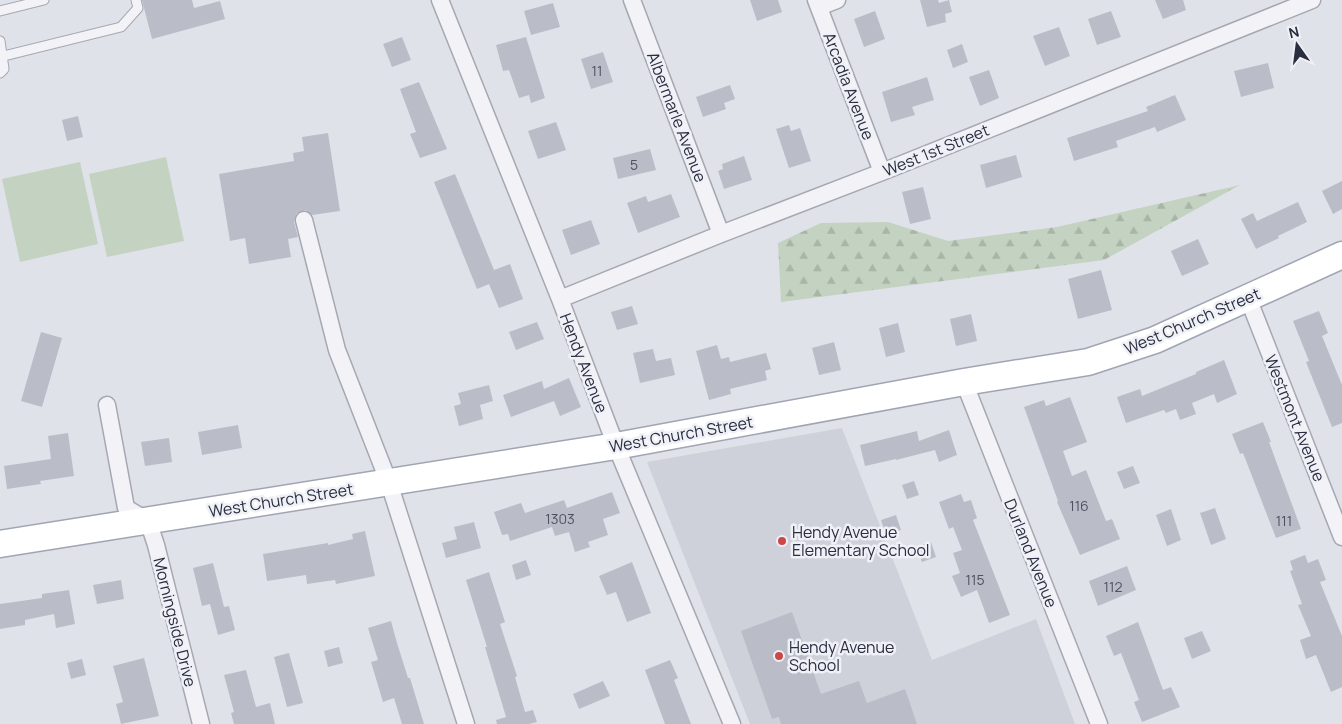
<svg xmlns="http://www.w3.org/2000/svg" width="1342" height="724" viewBox="0 0 1342 724" font-family="Manrope,sans-serif">
<defs>
<pattern id="forest-firs" width="22" height="20" patternUnits="userSpaceOnUse" patternTransform="scale(1.25)"><rect width="22" height="20" fill="#c3d2c1"/><path d="M5 1l3.5 6h-7zM16 11l3.5 6h-7z" fill="#a8b5a7"/></pattern>
</defs>
<rect width="100%" height="100%" fill="#e0e2e9"/>
<path fill="#ced1da" d="M842,428l90,232 104,-41 39,105h-325l-103,-262z"/>
<path fill="#c3d2c1" d="M166,157l18,84 -77,16 -18,-83z
M80,162l18,82 -78,18 -18,-83z"/>
<path fill="url(#forest-firs)" d="M1240,185l-136,75 -323,42 -3,-59 43,-20 67,-1 60,19 109,-14z"/>
<path fill="#babdc8" d="M142,0h50l2,8 26,-7 5,18 -73,20z
M750,0h28l4,12 -25,9z
M920,0h18l1,3 10,-3 3,12 -7,2 1,8 -19,5z
M1155,0h28l3,10 -23,9z
M553,3l7,24 -29,8 -7,-24z
M875,11l10,28 -21,8 -10,-28z
M1111,11l10,26 -24,8 -9,-26z
M1059,27l11,29 -25,10 -12,-30z
M402,37l9,23 -19,7 -9,-23z
M526,37l19,61 -14,5 -2,-8 -10,3 -10,-28 -6,1 -7,-26z
M962,44l6,18 -15,6 -6,-18z
M603,52l10,30 -22,7 -10,-30z
M1268,63l6,25 -33,9 -7,-26z
M989,70l10,28 -19,8 -11,-29z
M927,77l7,23 -22,7 3,8 -24,7 -9,-30z
M419,82l28,67 -27,9 -10,-24 6,-2 -16,-43z
M730,85l5,14 -11,4 2,6 -23,8 -7,-20z
M1175,95l11,25 -29,12 -2,-5 -39,14 2,6 -44,14 -7,-23 81,-27 -2,-4z
M78,116l5,21 -16,4 -5,-21z
M556,122l10,28 -28,9 -10,-28z
M789,125l2,6 9,-3 11,33 -22,7 -13,-39z
M328,133l12,78 -28,4 -6,-5 -9,3 -2,4 -1,5 4,15 -10,2 3,18 -42,7 -4,-26 -15,3 -11,-67 75,-13 -1,-8 11,-2 -2,-14z
M650,149l6,21 -38,9 -5,-21z
M1016,155l6,22 -36,11 -6,-23z
M744,156l8,24 -28,9 -6,-18 5,-2 -1,-5z
M455,174l39,96 16,-6 13,35 -24,9 -10,-24 -12,5 -43,-107z
M1342,181v28l-9,5 -11,-23z
M923,187l8,32 -21,5 -8,-32z
M671,194l9,23 -42,16 -11,-30 19,-7 2,6z
M1298,202l9,20 -29,14 1,2 -23,11 -15,-30 12,-6 4,8z
M591,220l9,24 -29,11 -9,-25z
M1198,239l11,25 -27,12 -11,-25z
M1101,270l11,40 -34,9 -10,-40z
M632,306l6,18 -21,6 -6,-18z
M1319,311l9,22 -6,3 20,49v38l-10,4 -26,-65 3,-1 -16,-40z
M971,314l6,27 -21,5 -6,-27z
M537,322l7,17 -28,11 -7,-18z
M898,323l7,29 -19,5 -7,-29z
M41,332l21,6 -20,69 -21,-6z
M834,342l7,28 -22,5 -7,-27z
M717,345l4,14 8,-2 1,5 36,-9 5,16 -6,2 2,9 -37,9 1,5 -22,6 -13,-49z
M653,349l3,12 15,-3 4,17 -35,8 -7,-30z
M1224,360l13,34 -20,9 -3,-9 -22,9 4,11 -16,6 -4,-11 -10,4 -2,-3 -38,13 -9,-26 23,-8 2,7 54,-22v-2z
M569,378l12,29 -21,9 -6,-15 -43,16 -8,-22 39,-14 2,8z
M489,385l4,16 -13,4 3,14 -24,7 -5,-20 7,-2 -3,-11z
M1070,397l17,45 -24,9 9,25 14,-6 20,51 6,-2 8,20 -40,16 -23,-53 1,-1 -34,-94 20,-7 2,6z
M1263,422l8,20h-2l32,87 -25,9 -33,-85 -3,1 -8,-20z
M238,425l4,23 -40,7 -4,-23z
M949,430l8,25 -18,7 -4,-12 -39,10v-1l-31,7 -5,-21 57,-14 2,10z
M68,433l6,43 -34,5 1,3 -34,5 -3,-23 47,-7 -3,-23z
M169,438l3,24 -27,4 -4,-24z
M1133,466l7,17 -16,6 -7,-17z
M914,481l5,14 -12,4 -5,-14z
M612,492l8,21 -17,6 5,16 -20,7 2,5 -15,5 -6,-20 -14,4 -3,-9 -42,14 -2,-7 -6,1 -8,-23 27,-9 4,10 39,-13 3,8z
M961,494l3,8 7,-2 6,18 -4,2 37,95 -21,8 -12,-33 -16,7 -9,-21 8,-3 -7,-20 9,-3 -9,-23 -4,2 -10,-27z
M1215,508l11,31 -15,6 -11,-32z
M1171,509l10,31 -14,6 -11,-31z
M896,515l5,15 -15,5 -5,-15z
M474,522l7,26 -35,10 -4,-15 15,-4 -3,-12z
M365,531l10,45 -39,8 -1,-4 -28,4 -1,-9 -39,6 -4,-27 65,-11v2l25,-6 -1,-5z
M931,542l5,15 -14,5 -6,-15z
M1305,555l3,8 10,-4 8,21 -6,2 22,54v51l-11,5 -15,-37 -10,4 -6,-19 11,-4 -13,-31 4,-1 -12,-33 3,-1 -3,-9z
M526,560l5,15 -15,5 -4,-15z
M632,562l19,51 -24,9 -11,-30 -9,3 -8,-19z
M213,563l11,44 5,-1 6,24 -17,5 -8,-31 -8,2 -9,-38z
M1127,566l9,24 -38,16 -9,-25z
M489,572l16,50 -5,2 17,52 -2,1 10,35 8,-2 4,12 -8,2h-32l-1,-4 10,-3 -21,-70h2l-21,-67z
M121,580l3,19 -27,5 -4,-19z
M69,590l6,34 -19,4 -2,-14 -29,6v5l-25,4v-25l42,-6v-4z
M792,612l29,82 38,-13 8,22 38,-14 12,35h-136l-2,-7 -7,2 -31,-88z
M391,621l6,22 11,35h2l14,46h-22l-8,-26 -11,4 -12,-40 7,-2 -10,-32z
M1138,622l25,68 8,-3 9,20 -38,15 -8,-20 5,-2 -18,-47 -7,3 -8,-20z
M1202,631l9,20 -19,8 -8,-21z
M339,647l4,16 -15,4 -4,-16z
M289,653l14,50 -16,4 -13,-50z
M144,658l15,58 -38,8 -5,-20 7,-2 -10,-36z
M82,659l4,16 -15,4 -4,-16z
M670,660l8,18 -4,2 17,44h-26l-20,-54z
M246,670l10,37 14,-4 5,21h-41l-3,-11 3,-1 -10,-37z
M603,681l7,15 -31,13 -6,-15z"/>
<g fill="none" stroke-linecap="round" stroke-linejoin="round">
<defs>
<path id="lane" d="M0,11l44,-11
M0,41l4,28 -4,4
M0,57l121,-30 17,-19 -2,-8"/>
<path id="street" d="M440,0l120,299 56,147 116,278
M632,0l89,234
M816,0l66,172
M819,7l18,-7
M304,220l33,130 52,133 77,241
M1248,298l94,239
M560,299l161,-65 161,-62 430,-172
M964,382l135,342
M107,405l19,103 22,13 8,24 45,179"/>
<path id="primary" d="M0,544l616,-98 348,-64 124,-20 67,-22 187,-85"/>
</defs>
<use href="#lane" stroke="#a5a8b3" stroke-width="11"/>
<use href="#street" stroke="#a5a8b3" stroke-width="19"/>
<use href="#primary" stroke="#a0a5b4" stroke-width="29"/>
<use href="#lane" stroke="#f3f3f7" stroke-width="9"/>
<use href="#street" stroke="#f3f3f7" stroke-width="16"/>
<use href="#primary" stroke="#fff" stroke-width="26"/>
</g>
<g fill="#ca4848" stroke="#eff1f6" stroke-width="2">
<circle cx="782" cy="541" r="5"/>
<circle cx="779" cy="656" r="5"/>
</g>
<g text-anchor="middle" dominant-baseline="central" stroke-width="5" stroke-linejoin="round" paint-order="stroke">
<g font-size="14" fill="#4d5262">
<text x="597" y="70">11</text>
<text x="634" y="164">5</text>
<text x="1079" y="505">116</text>
<text x="560" y="518">1303</text>
<text x="1284" y="520">111</text>
<text x="975" y="579">115</text>
<text x="1113" y="586">112</text>
</g>
<g font-size="16" fill="#292e40" stroke="#eff1f6">
<text transform="translate(849 86) rotate(69)">Arcadia Avenue</text>
<text transform="translate(677 117) rotate(69)">Albermarle Avenue</text>
<text transform="translate(936 150) rotate(-22)">West 1st Street</text>
<text transform="translate(1192 321) rotate(-23)">West Church Street</text>
<text transform="translate(584 363) rotate(69)">Hendy Avenue</text>
<text transform="translate(1295 418) rotate(68)">Westmont Avenue</text>
<text transform="translate(681 434) rotate(-10)">West Church Street</text>
<text transform="translate(281 500) rotate(-9)">West Church Street</text>
<text transform="translate(1031 553) rotate(68)">Durland Avenue</text>
<text transform="translate(175 622) rotate(76)">Morningside Drive</text>
</g>
<g font-size="16" fill="#292e40" stroke="#eff1f6" text-anchor="start">
<text x="792" y="532">Hendy Avenue<tspan x="792" dy="18">Elementary School</tspan></text>
<text x="789" y="647">Hendy Avenue<tspan x="789" dy="18">School</tspan></text>
</g>
</g>
<g transform="translate(1297 45) rotate(346)" stroke="#eff1f6" stroke-width="4" paint-order="stroke">
<path d="M0-4L9 19L0 12L-9 19Z" fill="#292e40"/>
<text y="-8" font-size="14" font-weight="bold" text-anchor="middle" fill="#292e40">N</text>
</g>
</svg>
